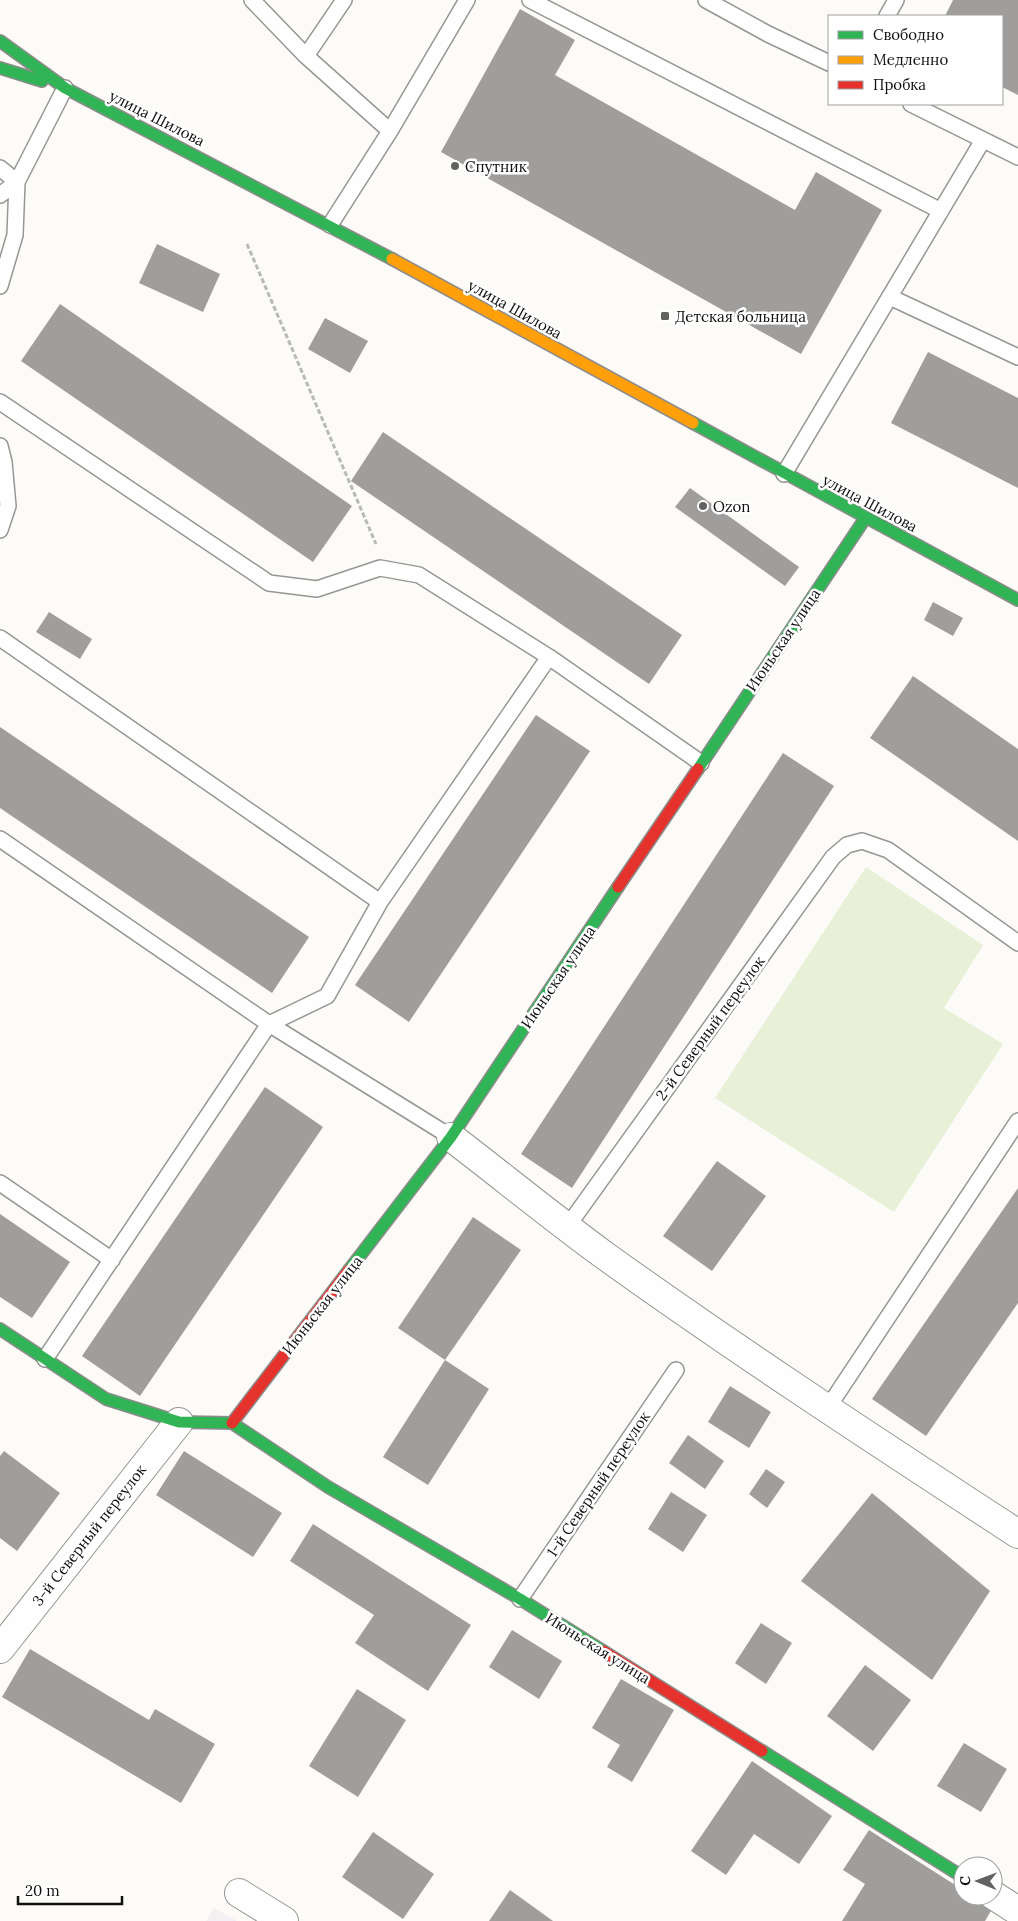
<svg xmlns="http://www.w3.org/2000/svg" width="1018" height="1921" viewBox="0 0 1018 1921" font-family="Lora,serif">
<rect width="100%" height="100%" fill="#fcfbf7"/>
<path fill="#f3eff2" d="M214,1908l23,13h-31z"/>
<path fill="#e8f0d8" d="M866,867l117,78 -39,63 59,36 -109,168 -179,-114z"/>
<path fill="#a09e9c" d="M953,0h65v95l-16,-8v-71h-57z
M520,9l55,31 -20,35 240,135 21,-38 66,38 -81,144 -360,-202z
M157,244l63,30 -17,38 -64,-29z
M60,304l292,202 -39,56 -292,-201z
M325,318l43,23 -18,32 -42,-24z
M928,352l90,46v90l-127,-65z
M383,432l299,203 -33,49 -298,-203z
M690,488l109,79 -14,19 -110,-79z
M933,602l30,16 -10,18 -29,-16z
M49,612l43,27 -12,20 -44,-27z
M913,676l105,73v92l-148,-103z
M536,715l54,36 -181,271 -54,-37z
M0,727l309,210 -37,56 -272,-185z
M783,753l51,33 -262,402 -51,-34z
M265,1087l58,40 -183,269 -58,-40z
M717,1161l49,35 -54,75 -49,-35z
M1018,1188v115l-92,133 -54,-37z
M0,1214l70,48 -38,56 -32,-21z
M473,1217l48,33 -76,110 -47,-32z
M445,1360l44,29 -61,96 -45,-28z
M730,1386l41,26 -22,36 -41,-26z
M688,1435l36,26 -19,28 -36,-26z
M4,1451l56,42 -43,58 -17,-13v-82z
M184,1451l98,62 -29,44 -97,-62z
M766,1469l19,13 -18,26 -18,-14z
M671,1492l36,23 -24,37 -35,-23z
M872,1493l118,98 -58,89 -131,-99z
M313,1524l158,101 -43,66 -73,-48 19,-28 -84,-54z
M761,1623l31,20 -26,41 -31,-21z
M512,1630l50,31 -23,38 -50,-32z
M30,1649l119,71 6,-11 60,35 -34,59 -179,-106z
M865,1665l46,35 -38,51 -46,-35z
M621,1679l53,31 -42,72 -25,-15 13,-22 -28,-17z
M357,1689l49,31 -48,77 -49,-31z
M964,1743l43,26 -26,43 -44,-26z
M752,1761l80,55 -33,48 -45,-30 -28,41 -35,-24z
M869,1830l94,60v6h9l20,13 -7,12h-143l23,-37 -22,-14z
M373,1832l61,42 -31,45 -61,-42z
M510,1890l43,31h-64z"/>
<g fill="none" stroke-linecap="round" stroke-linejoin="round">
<defs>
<path id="lane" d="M252,0l54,56
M530,0l411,211
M706,0l62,34 61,29
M887,16l9,-16
M911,104l107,53
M390,131l77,-131
M0,168l17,14 -17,13
M330,225l60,-94 -84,-75 38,-56
M0,286l15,-51 2,-53 48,-94
M890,297l128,60
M0,402l269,181 48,6 63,-21 39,7 130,82
M0,446l4,16 4,44 -8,24
M784,474l199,-334
M0,638l380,264
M0,839l269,185 58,-28 53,-94 169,-245 152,106
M0,1183l112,77
M567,1227l266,-370 14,-12 15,-4 26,9 130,93
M45,1359l224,-335 182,113
M827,1409l191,-288
M520,1599l156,-229"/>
<path id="street" d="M451,1137c51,39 101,80 153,118 135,97 275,188 414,279
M0,1649l179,-227
M239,1893l45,28
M993,1895l25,16"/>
<path id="fast" d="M0,41l65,47 327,171
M0,68l42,13
M693,423l325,177
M698,769l168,-252
M349,1270l102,-133 167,-250
M0,1329l106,70 73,23 53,1 96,64 192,112 83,52
M762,1751l201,126"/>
<path id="slow" d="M392,259l301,164"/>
<path id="jam" d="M618,887l80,-118
M232,1423l117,-153
M603,1651l159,100"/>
</defs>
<use href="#lane" stroke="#969694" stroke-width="18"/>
<use href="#street" stroke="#969694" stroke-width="30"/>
<use href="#fast" stroke="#8d8c8b" stroke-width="14"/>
<use href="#slow" stroke="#8d8c8b" stroke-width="14"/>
<use href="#jam" stroke="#8d8c8b" stroke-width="14"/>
<path stroke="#b9b9b8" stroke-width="3" stroke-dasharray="5 2.5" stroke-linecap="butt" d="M247,244l129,300"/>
<use href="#lane" stroke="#fffefe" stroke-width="15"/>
<use href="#street" stroke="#fffefe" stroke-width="28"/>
<use href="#fast" stroke="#30b455" stroke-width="11"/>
<use href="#slow" stroke="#ff9f0a" stroke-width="11"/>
<use href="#jam" stroke="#e5322d" stroke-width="11"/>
</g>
<g fill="#636261" stroke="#fff" stroke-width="2">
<circle cx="455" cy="166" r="5"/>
<rect x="660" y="311" width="10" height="10" rx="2.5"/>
<circle cx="703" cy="506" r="5"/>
</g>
<g text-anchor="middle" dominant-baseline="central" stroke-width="5" stroke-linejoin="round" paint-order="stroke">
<g font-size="15" fill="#101010" stroke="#fff">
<text transform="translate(157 118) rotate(27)">улица Шилова</text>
<text transform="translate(515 309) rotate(29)">улица Шилова</text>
<text transform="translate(870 503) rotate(28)">улица Шилова</text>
<text transform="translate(783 640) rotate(-56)">Июньская улица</text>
<text transform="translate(558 977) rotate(-56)">Июньская улица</text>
<text transform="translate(710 1028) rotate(-54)">2-й Северный переулок</text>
<text transform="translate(322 1305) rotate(-52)">Июньская улица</text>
<text transform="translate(598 1484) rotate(-56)">1-й Северный переулок</text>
<text transform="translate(89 1535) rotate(-52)">3-й Северный переулок</text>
<text transform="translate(598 1648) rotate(32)">Июньская улица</text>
</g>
<g font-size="15" fill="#101010" stroke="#fff" text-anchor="start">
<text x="465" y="166">Спутник</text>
<text x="675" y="316">Детская больница</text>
<text x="713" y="506">Ozon</text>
</g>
</g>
<rect x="828" y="15" width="175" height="90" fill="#ffffff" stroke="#9f9f9f"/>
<rect x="838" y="31" width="25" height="8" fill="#30b455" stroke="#9f9f9f"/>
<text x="873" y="40" font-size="15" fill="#101010">Свободно</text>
<rect x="838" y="56" width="25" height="8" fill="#ff9f0a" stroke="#9f9f9f"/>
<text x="873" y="65" font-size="15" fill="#101010">Медленно</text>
<rect x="838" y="81" width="25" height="8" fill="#e5322d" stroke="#9f9f9f"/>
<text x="873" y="90" font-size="15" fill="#101010">Пробка</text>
<g transform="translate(978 1881) rotate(271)"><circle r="24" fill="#ffffff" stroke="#9f9f9f"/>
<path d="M0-4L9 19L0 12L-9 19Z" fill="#636261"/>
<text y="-8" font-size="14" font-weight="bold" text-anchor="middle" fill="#101010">С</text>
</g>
<path d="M18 1896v8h104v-8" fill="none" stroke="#101010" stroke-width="2.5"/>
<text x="25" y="1896" font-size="15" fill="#101010" stroke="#ffffff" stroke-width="4" paint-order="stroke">20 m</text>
</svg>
